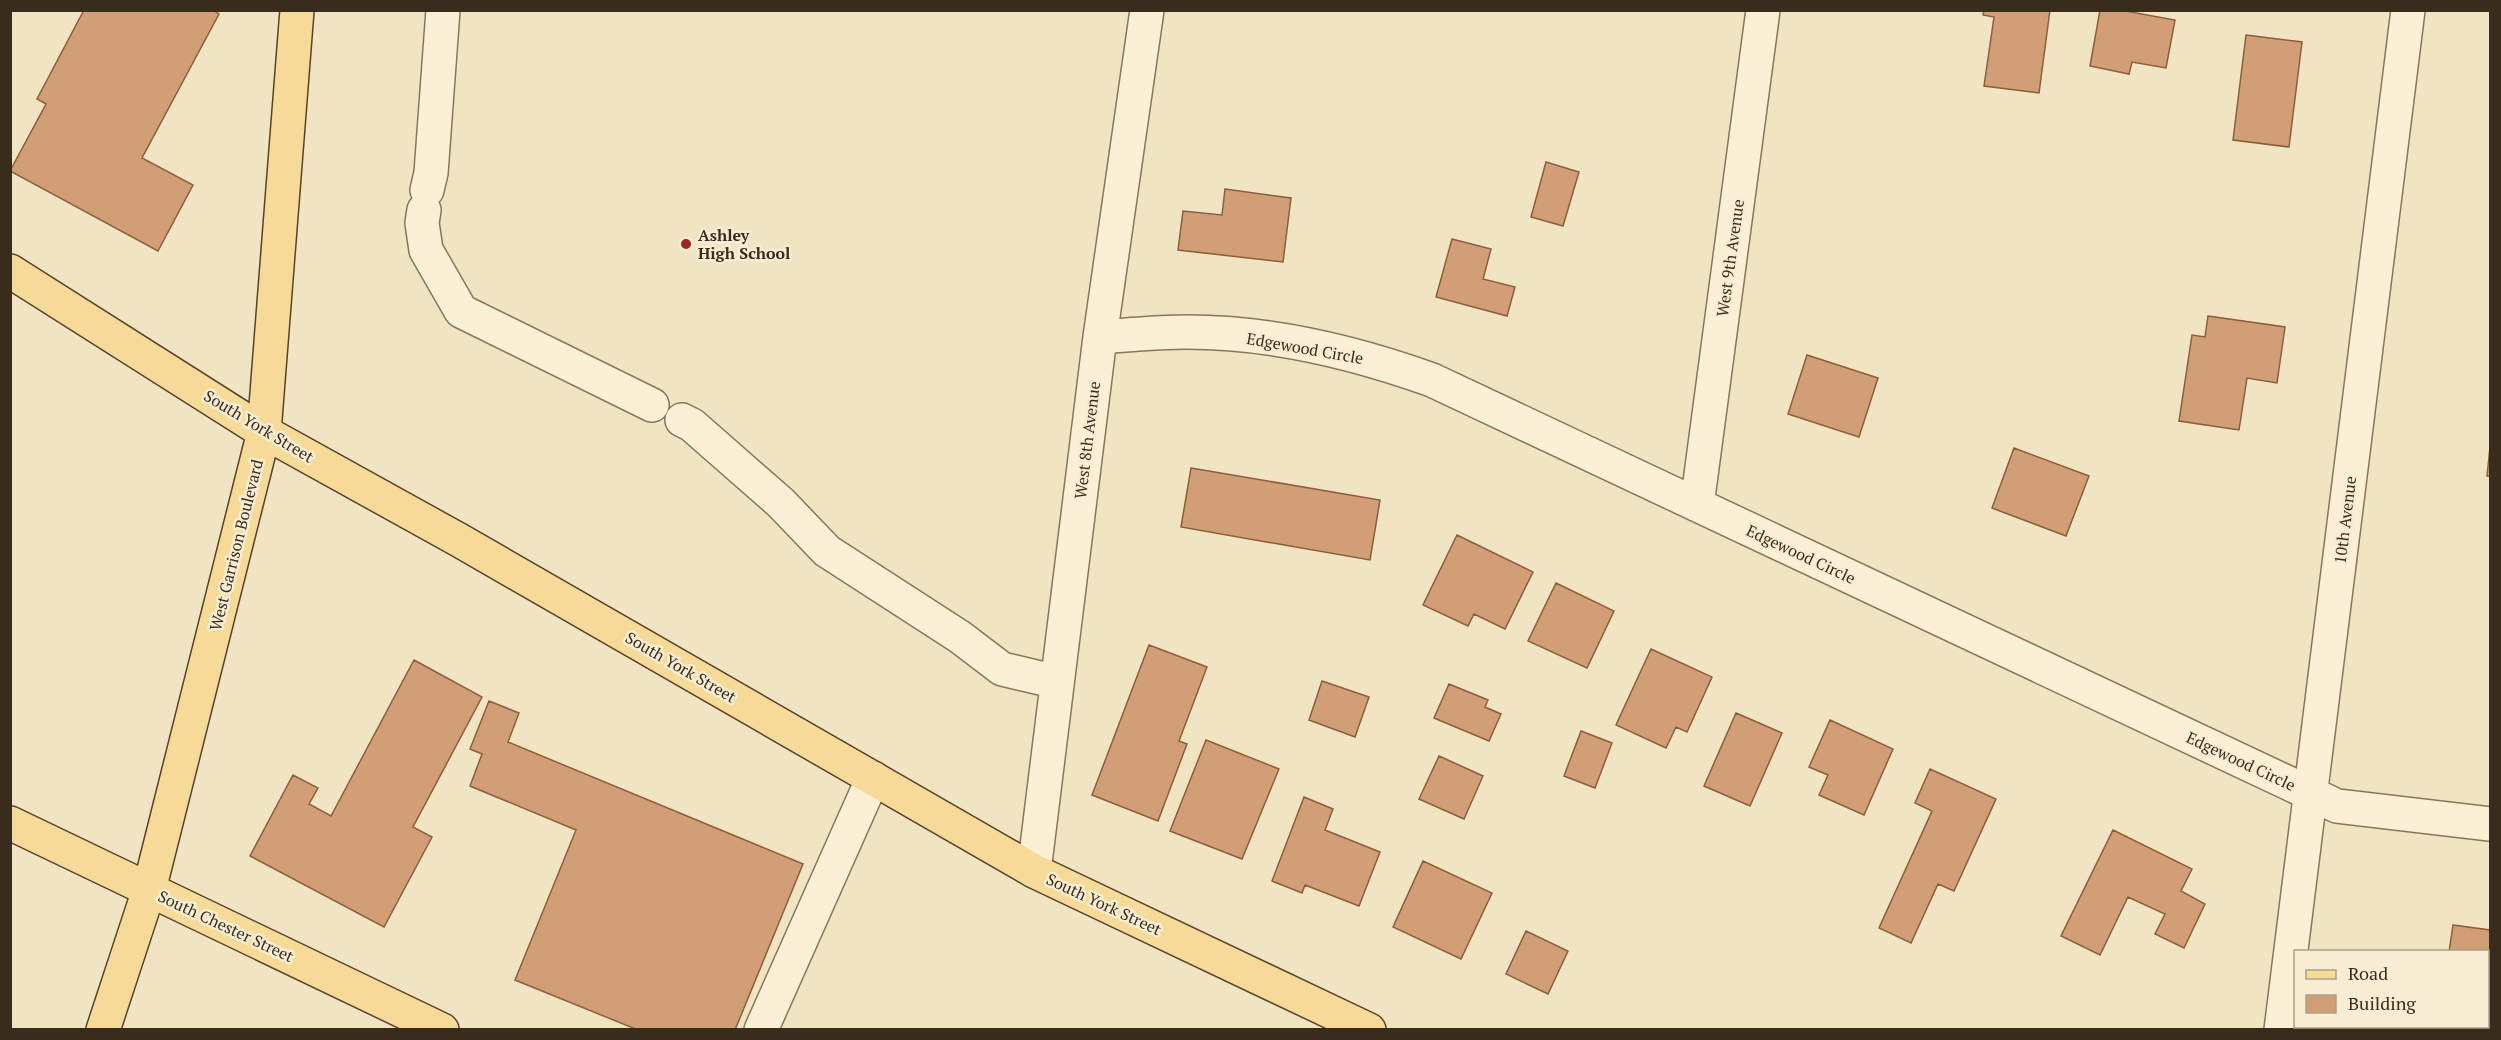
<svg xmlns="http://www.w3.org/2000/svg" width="2501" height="1040" viewBox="0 0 2501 1040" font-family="'PT Serif',serif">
<rect width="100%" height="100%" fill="#f0e4c2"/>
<path fill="#d19e76" stroke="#8c5e3c" stroke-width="1.5" d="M84,10h129l6,4 -77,144 51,27 -35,66 -148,-80 36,-67 -9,-5z
M1984,10h66l-11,83 -55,-7 10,-69 -11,-2z
M2100,10h20l55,10 -9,48 -34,-6 -3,12 -39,-8z
M2246,35l56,7 -13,105 -56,-7z
M1546,162l33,10 -16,54 -32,-9z
M1225,189l66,9 -8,64 -105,-12 5,-39 39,4z
M1452,239l39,10 -8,30 32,8 -8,29 -71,-19z
M2208,316l77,11 -8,56 -30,-5 -8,52 -60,-9 13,-86 13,2z
M1807,355l71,23 -19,59 -71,-23z
M2490,447v29h-3z
M2014,448l75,28 -23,60 -74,-28z
M1191,468l189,32 -10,60 -189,-33z
M1457,535l76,37 -28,57 -31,-15 -6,12 -45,-21z
M1556,583l58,28 -27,57 -59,-27z
M1149,645l58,22 -28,74 8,3 -29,77 -66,-26z
M1651,649l61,28 -25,55 -11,-5 -10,21 -50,-23z
M414,660l68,37 -69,130 19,10 -48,90 -134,-71 43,-81 25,13 -9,16 22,12z
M1322,681l47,16 -14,40 -46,-17z
M1449,684l39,16 -3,7 16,7 -12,27 -55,-23z
M489,701l30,12 -11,29 295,122 -68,166h-97l-123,-50 61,-150 -106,-44 12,-32 -12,-5z
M1736,713l46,20 -32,73 -46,-20z
M1830,720l63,29 -29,66 -45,-20 9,-20 -19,-8z
M1581,731l31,12 -17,45 -31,-12z
M1206,740l73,29 -37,90 -72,-28z
M1439,756l44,20 -19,43 -45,-20z
M1930,769l66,30 -42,92 -16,-7 -27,59 -32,-15 53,-117 -17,-8z
M1304,797l29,12 -8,21 55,22 -21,54 -54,-21 -3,8 -30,-12z
M2113,830l79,39 -11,22 24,13 -21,44 -29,-14 10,-20 -37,-17 -28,58 -39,-19z
M1423,861l69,32 -31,66 -68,-32z
M2453,925l37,5v100h-50v-4h48v-74h-39z
M1526,931l42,20 -20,43 -42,-20z"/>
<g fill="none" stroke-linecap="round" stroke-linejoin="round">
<defs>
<path id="minor" d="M427,190l4,-17 12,-163
M424,210l-2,13 4,27 35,61 191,94
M1100,337c29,-2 58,-5 87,-5 84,0 167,20 245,48l905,426 153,18
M682,420l10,5 89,78 46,48 133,86 42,32 55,13
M1697,505l66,-495
M1034,871l66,-534 47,-327
M761,1030l112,-252
M2281,1030l127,-1020"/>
<path id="major" d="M10,271l254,161 195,108 575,331 335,159
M10,823l432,207
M103,1030l46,-140 115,-458 33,-422"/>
</defs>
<use href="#minor" stroke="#8b7558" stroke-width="36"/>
<use href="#major" stroke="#59422d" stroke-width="36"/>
<use href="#minor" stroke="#fbf0d6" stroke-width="33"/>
<use href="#major" stroke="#f6db98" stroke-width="33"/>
</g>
<circle fill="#9e2725" stroke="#f7edd2" stroke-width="2" cx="686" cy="244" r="6"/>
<g text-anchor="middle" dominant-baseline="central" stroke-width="5" stroke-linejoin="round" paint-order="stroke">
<g font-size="16" font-weight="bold" fill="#3a2c1d" stroke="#f7edd2" text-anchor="start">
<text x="698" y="235">Ashley<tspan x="698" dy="18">High School</tspan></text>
</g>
<g font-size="16" fill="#3a2c1d" stroke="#f7edd2">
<text transform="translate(1730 258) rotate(-82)">West 9th Avenue</text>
<text transform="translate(1305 348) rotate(10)">Edgewood Circle</text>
<text transform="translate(259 426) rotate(31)">South York Street</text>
<text transform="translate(1087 440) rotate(-83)">West 8th Avenue</text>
<text transform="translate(2345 520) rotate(-83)">10th Avenue</text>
<text transform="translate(236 545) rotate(-76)">West Garrison Boulevard</text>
<text transform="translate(1801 554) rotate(25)">Edgewood Circle</text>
<text transform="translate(681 667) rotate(30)">South York Street</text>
<text transform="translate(2241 761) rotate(25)">Edgewood Circle</text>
<text transform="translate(1104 904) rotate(25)">South York Street</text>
<text transform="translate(226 926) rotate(25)">South Chester Street</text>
</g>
</g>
<rect width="2501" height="1040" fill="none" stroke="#3a2c1d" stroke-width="24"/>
<rect x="2294" y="950" width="195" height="78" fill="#f7edd2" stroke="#aba08a" stroke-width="1.5"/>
<rect x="2306" y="970" width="30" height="9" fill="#f6db98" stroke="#aba08a" stroke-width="1.5"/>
<text x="2348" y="980" font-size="18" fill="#3a2c1d">Road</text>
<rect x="2306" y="995" width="30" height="18" fill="#d19e76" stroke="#aba08a" stroke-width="1.5"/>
<text x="2348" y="1010" font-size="18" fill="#3a2c1d">Building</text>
</svg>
